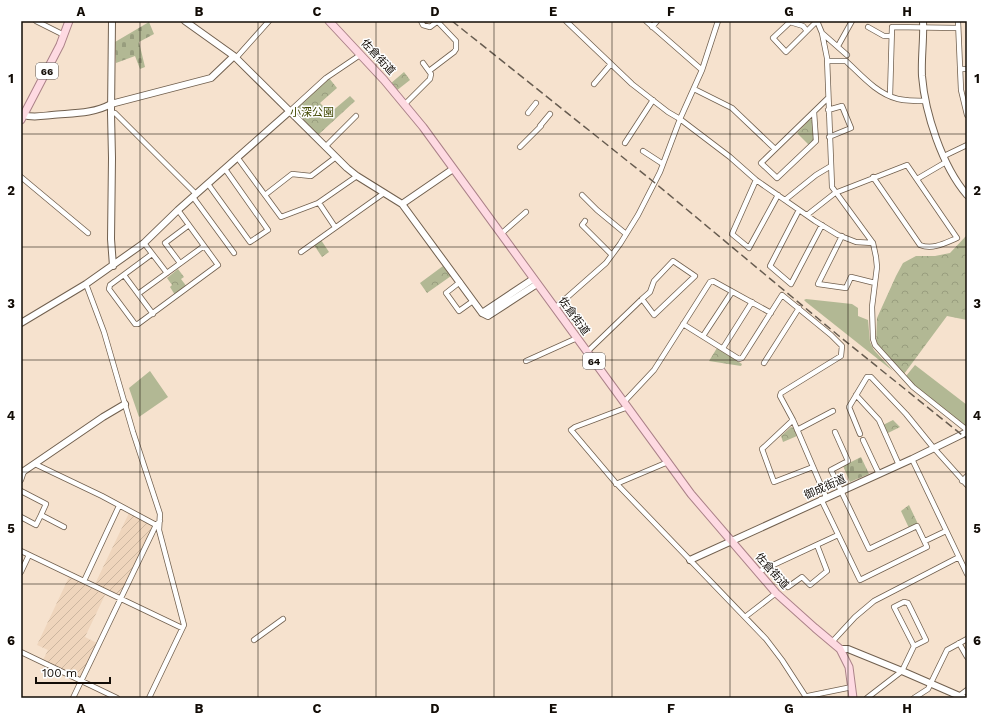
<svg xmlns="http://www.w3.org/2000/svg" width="988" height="719" viewBox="0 0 988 719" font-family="'Work Sans','Noto Sans JP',sans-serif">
<defs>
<pattern id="industrial-furrows" width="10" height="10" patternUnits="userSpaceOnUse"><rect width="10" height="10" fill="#efd5bc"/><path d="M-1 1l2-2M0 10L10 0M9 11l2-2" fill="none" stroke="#ccb6a0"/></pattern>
<pattern id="forest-crowns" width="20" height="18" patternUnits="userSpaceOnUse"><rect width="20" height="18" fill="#b2b894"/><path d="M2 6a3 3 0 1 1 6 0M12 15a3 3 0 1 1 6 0" fill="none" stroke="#989d7e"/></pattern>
<pattern id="cemetery-stones" width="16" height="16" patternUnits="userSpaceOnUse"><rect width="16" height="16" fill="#b2b894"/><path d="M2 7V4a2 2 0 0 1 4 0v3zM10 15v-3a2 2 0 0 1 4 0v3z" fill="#989d7e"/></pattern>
</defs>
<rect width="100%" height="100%" fill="#f6e2ce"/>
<path fill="url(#industrial-furrows)" d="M129,513l24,12 -33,70 -25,-11z
M69,577l36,18 -20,42 12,6 -17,36 -37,-19 5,-10 -11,-5z"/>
<path fill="#b2b894" d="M806,299l46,5 6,4v8l10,4 2,22 4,8 19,21 -87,-69 -2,-2z
M915,365l52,40v23l-52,-41 -9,-11z
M150,371l18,26 -29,20 -10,-29z"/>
<path fill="url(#forest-crowns)" d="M404,72l6,8 -14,11 -6,-7z
M329,78l8,10 -17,15 10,10 20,-17 5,5 -37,34 -25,-26z
M810,119l4,2v18l-4,7 -13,-13z
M967,235v85l-20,-4 -43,58 -28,-30 1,-26 19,-42 7,-13 13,-7h19l15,-3z
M321,240l8,12 -7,5 -8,-12z
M443,266l8,10 -24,17 -7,-10z
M178,269l6,8 -3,2 6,8 -12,8 -5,-8 2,-2 -5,-7z
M717,348l25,16 -1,2 -32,-5z
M893,420l7,7 -14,7 -3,-9z
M791,427l3,1 3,8 -14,6 -2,-6z
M909,505l9,19 -9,4 -8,-17z"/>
<path fill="url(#cemetery-stones)" d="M149,22l5,12 -15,8 6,25 -5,2 -5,-13 -19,7 -1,-21z
M861,457l8,17 -19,8 -7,-16z"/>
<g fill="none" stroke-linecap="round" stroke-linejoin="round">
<defs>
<path id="minor" d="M36,21l28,14
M421,21l2,4 7,2 8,-6
M566,21l66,63 36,28 12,7 50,38 26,23 59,41 23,14 18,7 17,1
M646,21l56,49
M817,21l5,12 5,25 5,129 41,56 3,14 1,10 -5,40 1,32 2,6 38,42 54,43
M958,21l3,69 6,25
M652,27l5,-6
M868,27l16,9h7
M807,31l-21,21 -13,-14 17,-16 13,4 4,5 10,-10
M822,33l25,22
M838,46l14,-25
M236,58l33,-37
M827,61h19c15,14 31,33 52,38 9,2 19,2 28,2
M960,69h7
M429,71l25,-19 2,-3v-8l-19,-20
M594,84l17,-20
M694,89l38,19 43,41
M890,96l2,-69 66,1
M405,104l25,-25 1,-5 -8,-11
M828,110l14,-4 9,22 -22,9
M290,111l36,-33 34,-23
M814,112l2,29 -39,37 -16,-15 67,-65
M111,113h4l81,81
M528,113l8,-10
M540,126l10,-12
M625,143l28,-43
M325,147l31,-31
M520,147l21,-21
M643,151l20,13
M944,156l23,-11
M237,157l44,60 37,-14 39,-27
M21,177l67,56
M917,179l29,-17
M756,180l-24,54 17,14 29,-53
M208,184l42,58 18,-12 -43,-61
M265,195l27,-21 19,2 25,-19
M582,195l15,15 29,24
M193,197l41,56
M785,200l31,-25 15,-9
M319,203l16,24
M799,210l-29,56 21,18 31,-59
M807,215l28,-22 72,-28 50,73c-12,5 -24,12 -37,7l-47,-68
M585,221l-3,4 30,30
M501,234l25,-22
M842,236l-24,48 28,4 5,-11 24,6
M144,243l23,30
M301,252l83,-59
M152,254l-42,31 -1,4 26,35h3l80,-59 -40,-55
M180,263l-15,-20 24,-18
M124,275l29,39
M460,282l-14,11 13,18 14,-10
M86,284l18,48 29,100 27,82 -1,16 25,95 -35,73
M138,294l66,-48
M555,308l51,-45 14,-19 18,-29 22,-43 20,-53 22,-49 16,-49
M683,324l56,35 3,-1 40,-63 49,40 11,11 -1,10 -60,37 -1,3 13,24 33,77
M703,336l29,-44
M723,348l29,-46
M587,352l55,-53 8,-7 4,-11 19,-20 22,15 -41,39 -12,-16
M526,361l51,-23
M764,363l35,-55
M856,395l23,25 20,45
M624,402l30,-32 56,-88 3,-1 58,32
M628,407l-53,20 -4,3 44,52 151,157 16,21 24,37
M793,420l-31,29 12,33 39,-15
M797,430l36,-19
M860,434l-11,-27 18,-30h4l35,37 26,32 35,39
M863,440l16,34
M912,459l55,115
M35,464l67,32 54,29
M21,480l3,-9
M962,481l5,-5
M616,484l52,-22
M21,491l25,13 -5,11 23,12
M821,499l39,81 67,-33 -10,-21 -48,23 -38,-79 17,-9 -13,-29
M21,517l15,8 5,-10
M925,541l21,-10
M21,551l161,77
M771,566l17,21 14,-10 8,8 17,-14 -10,-26
M21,572l8,-17
M758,572l80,-37
M84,581l35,-75
M745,617l31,-24
M254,640l29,-21
M832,642l23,-25 19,-16 85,-44
M959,643l8,14
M21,652l96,46
M959,696l8,-6
M73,698l83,-173 4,-4
M805,698l3,-2 44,-9
M867,698l35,-27 12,-25 12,-6 -18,-37 -4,-1 -10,5 20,39
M914,698l14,-9 19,-39 20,-11"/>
<path id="tertiary" d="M112,21l-1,92 1,45 -1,81 2,27
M185,21l49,35 113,112 10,8 45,28 80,109 6,3 49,-32
M923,21c1,18 -2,37 -1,55 3,37 20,90 45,119
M23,115c10,3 19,1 29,0 20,-2 41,-1 59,-11l100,-26 23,-22
M402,204l51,-35
M482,313l51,-34
M21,323l65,-39 58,-41 34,-33 112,-99
M21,473l82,-56 22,-13
M690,560l222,-101 55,-27
M840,649h8l54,22 62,27"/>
<path id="primary" d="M329,21l55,59 39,47 268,367 85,99 39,35 25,21 9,18 4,31
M21,120l39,-75 9,-24"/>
</defs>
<use href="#minor" stroke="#71604f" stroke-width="6"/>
<use href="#tertiary" stroke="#71604f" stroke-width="8"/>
<use href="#primary" stroke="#ab8288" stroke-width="9"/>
<use href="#minor" stroke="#fff" stroke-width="4.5"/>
<use href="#tertiary" stroke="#fff" stroke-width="6"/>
<use href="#primary" stroke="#fedae2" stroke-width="7"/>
<path stroke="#675c50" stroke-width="1.5" stroke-dasharray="8 4" stroke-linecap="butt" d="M452,21l203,162 184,153 128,103"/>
</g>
<path fill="none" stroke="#120c06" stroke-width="1" stroke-opacity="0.55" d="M140,21v677M258,21v677M376,21v677M494,21v677M612,21v677M730,21v677M848,21v677M21,134h946M21,247h946M21,360h946M21,472h946M21,584h946"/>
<g text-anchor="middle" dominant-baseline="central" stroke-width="3" stroke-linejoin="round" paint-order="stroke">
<g fill="#fff" stroke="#595551" stroke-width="1">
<rect x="36" y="63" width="22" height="16" rx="3"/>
<rect x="583" y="353" width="22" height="16" rx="3"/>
</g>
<g font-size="10" font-weight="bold" fill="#120c06">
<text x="47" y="71">66</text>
<text x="594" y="361">64</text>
</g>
<g font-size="11" fill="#120c06" stroke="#fff">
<text transform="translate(378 57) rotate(47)">佐倉街道</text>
<text transform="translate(574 316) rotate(54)">佐倉街道</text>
<text transform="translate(825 487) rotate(-24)">御成街道</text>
<text transform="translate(772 571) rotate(48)">佐倉街道</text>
</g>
<g font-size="11" fill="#414801" stroke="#fff">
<text x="312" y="112">小深公園</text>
</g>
</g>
<rect width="988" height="719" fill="none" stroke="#ffffff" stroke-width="44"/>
<path d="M36 677v6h74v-6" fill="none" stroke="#120c06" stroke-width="2"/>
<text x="42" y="677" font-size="12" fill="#120c06" stroke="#ffffff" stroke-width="3" paint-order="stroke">100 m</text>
<rect x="22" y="22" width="944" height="675" fill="none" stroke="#120c06" stroke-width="1.5"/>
<g font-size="13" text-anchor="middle" font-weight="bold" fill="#120c06">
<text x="81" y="16">A</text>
<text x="199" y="16">B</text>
<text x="317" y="16">C</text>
<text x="435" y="16">D</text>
<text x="553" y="16">E</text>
<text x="671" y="16">F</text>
<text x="789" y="16">G</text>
<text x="907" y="16">H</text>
<text x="11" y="83">1</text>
<text x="977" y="83">1</text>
<text x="11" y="195">2</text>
<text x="977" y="195">2</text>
<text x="11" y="308">3</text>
<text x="977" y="308">3</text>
<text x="11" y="420">4</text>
<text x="977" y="420">4</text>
<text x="11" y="533">5</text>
<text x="977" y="533">5</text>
<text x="11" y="645">6</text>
<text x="977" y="645">6</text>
<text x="81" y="713">A</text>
<text x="199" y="713">B</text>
<text x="317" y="713">C</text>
<text x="435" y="713">D</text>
<text x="553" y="713">E</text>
<text x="671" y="713">F</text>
<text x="789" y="713">G</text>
<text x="907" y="713">H</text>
</g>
</svg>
